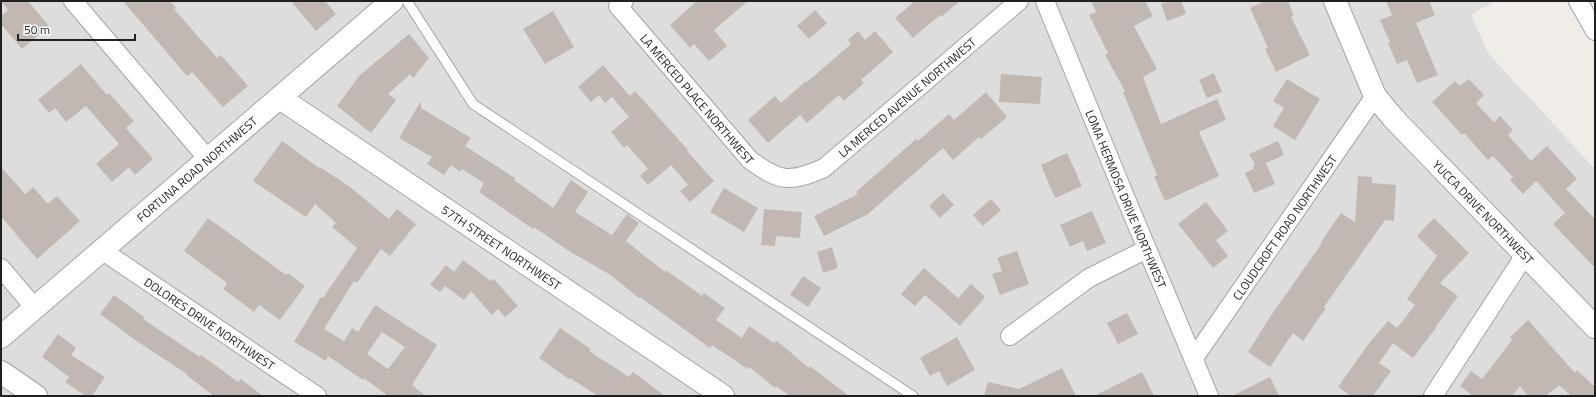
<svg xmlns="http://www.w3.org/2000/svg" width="1596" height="397" viewBox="0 0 1596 397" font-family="'Titillium Web',sans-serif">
<rect width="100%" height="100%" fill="#f0ece7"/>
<path fill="#dedddd" d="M1,1h1495l-25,13 17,39 107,116v227h-1594z"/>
<path fill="#c1b8b3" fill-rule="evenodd" d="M1,1h27l21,25 -27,23 -21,-25v-8l7,-6z
M123,1h47l6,7 -2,1 43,49 4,-3 27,31 -25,21 -31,-35 -5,4z
M291,1h34l11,13 -20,17z
M697,1h51l-34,29 13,16 -18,15 -15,-17 -4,4 -20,-23z
M915,1h45l-19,16 -1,-2 -27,23 -18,-20z
M1091,1h54l8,15 -19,10 23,43 -14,8 18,47 56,-25 9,21 -27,12 20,44 -54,25 -11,-25 3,-1 -34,-83 2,-1 -20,-36 3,-2 -19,-38 7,-3z
M1169,1h12l5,13 -19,7 -6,-17z
M1265,1h23l6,15 -3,1 19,38 -34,17 -11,-23 3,-1 -18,-40z
M1386,1h43l6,14 -19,8 22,52 -21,8 -10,-23 -10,4 -9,-21 2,-1 -10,-22 12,-5z
M815,10l12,13 -18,16 -12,-13z
M553,11l21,36 -29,17 -22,-35z
M858,31l7,9 10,-9 18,21 -32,28 3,3 -20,18 -5,-6 -32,28 -7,-8 -32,28 -20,-23 27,-24 6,7 25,-22 1,1 44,-38 -3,-4z
M409,34l20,24 -16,20 -3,-4 -22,20 8,6 -25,33 -34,-27 22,-30z
M81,64l26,31 2,-2 25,28 -8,7 27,31 -18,16 -6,-8 -17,15 -16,-18 23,-20 -33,-38 -20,16 -11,-14 -6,5 -11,-13z
M603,65l27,31 5,-5 53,59 -1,1 27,30 -24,21 -10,-11 8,-6 -17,-20 -23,20 -8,-9 8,-7 -21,-24 -3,3 -13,-16 18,-15 -17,-20 -7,6 -6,-8 -8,7 -13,-15z
M1214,73l8,19 -15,6 -8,-18z
M1001,74l41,3 -2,27 -41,-2z
M1287,79l33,20 -25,41 -22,-14 11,-18 -11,-7z
M1469,79l15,16 -8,8 18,19 6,-6 13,14 -5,5 23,26 16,-15 30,33 -11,10 29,30v49l-42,-44 12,-11 -29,-32 -13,13 -13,-14 3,-3 -20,-21 -5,4 -24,-27 -2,2 -30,-33 23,-21 5,5z
M986,92l21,25 -26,22 -2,-2 -26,23 -10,-12 -75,66 -44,22 -10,-20 44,-22 -2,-2 60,-53 2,2 31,-27 5,6z
M421,101v7l50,30 -6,8 50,32 -1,2 39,28 18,-28 17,12 -13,20 37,23 15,-21 12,9 -13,18 39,31 1,-2 36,26 2,-3 21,15 -9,12 26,18 7,-12 25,17 2,-3 33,28 1,-2 39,30h-59l-14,-10 -1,2 -26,-21 -1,2 -36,-24 -2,3 -70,-51 -1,1 -30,-24 -40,-23 -35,-24 -1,2 -54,-37 5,-9 -22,-14 -2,3 -9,-7 -7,10 -17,-11 5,-7 -33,-19z
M282,141l37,27 1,-1 30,20 39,32 8,-10 19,15 -26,32 -9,-7 -24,34 -3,-2 -30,48 20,12 8,-13 6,4 17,-27 62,40 -25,40 14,11h-38l-24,-18 -1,2 -35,-24 -2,5 -32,-19 27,-45 2,1 34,-50 -25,-21 4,-4 -21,-19 -9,13 -53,-36zM382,332l23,15 -17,22 -21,-15z
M1278,141l6,14 -18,8 9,21 -21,9 -9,-20 9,-4 -1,-3 2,-2 -6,-10z
M1067,153l15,33 -27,12 -14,-33z
M1,167l24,27 8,-7 15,17 9,-8 23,25 -43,38 -36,-43z
M1358,176l14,1v6l24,2 -2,36 -9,-1 -61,87 2,1 -23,33 -10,-8 -23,34 -22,-15 22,-35 52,-74 -1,-1 20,-29 14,9z
M724,188l34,20 -14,24 -34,-20z
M943,193l11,12 -14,13 -11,-12z
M991,199l10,11 -18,16 -10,-11z
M1206,202l22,29 -12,9 12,16 -15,12 -35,-44z
M764,209l38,3 -2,26 -24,-2 -1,10 -14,-1z
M1092,211l14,32 -19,8 -4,-10 -13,6 -10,-22z
M208,218l78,57 2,-2 17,13 -25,34 -21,-15 -5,7 -31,-23 4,-6 -43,-32z
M1434,218l35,35 -29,30 18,13 -23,32h1l-23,30 -20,-15 -14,20 12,8 -18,25h-22l-13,-9 32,-45 18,-21 9,7 18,-23 -8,-6 30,-43 -20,-20z
M832,247l6,21 -15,5 -6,-21z
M1017,251l12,33 -29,11 -8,-21 10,-3 -5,-13z
M463,260l28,21 3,-2 24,27 -13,11 -7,-8 -6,6 -21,-24 -7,9 -19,-14 -5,6 -10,-7 16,-20 8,7z
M924,268l34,30 13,-14 14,13 -25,29 -35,-31 -10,11 -14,-12z
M803,276l18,12 -13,19 -18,-12z
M114,295l30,22 -1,2 57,38 1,-2 37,27 3,-3 22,17h-49l-28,-21 1,-1 -49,-32 -38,-28z
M1127,313l11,21 -20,10 -11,-21z
M1528,320l47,53 2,-3 18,17v9h-24l-12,-11 -13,11h-18l-8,-10 -8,10h-39l-13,-10 11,-15 11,8 30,-39 -2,-3z
M560,328l31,21 -2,2 40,26 4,-5 32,24h-67l-28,-18 -1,1 -30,-21z
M58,334l18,14 -5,7 34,22 -13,19h-6l-21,-14 4,-5 -27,-20z
M957,337l18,33 -28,16 -8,-15 -9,5 -10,-18z
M1062,368l14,28h-92l4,-14 31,7z
M1142,372l12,24h-60z
M1270,377l9,19h-47z"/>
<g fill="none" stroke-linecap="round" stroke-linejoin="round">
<defs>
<path id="service" d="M407,1l66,103 440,292"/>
<g id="minor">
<path d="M73,1l135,158"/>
<path id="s1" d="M624,1l-6,5 132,154c30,22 40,23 74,8l195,-167"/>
<path id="s2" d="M1045,1l81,198 83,197"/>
<path d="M1578,1l17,30"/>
<path id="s3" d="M103,251l214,145"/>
<path d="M1,268l34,40"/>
<path d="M1010,336l79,-58 58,-29"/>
<path id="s4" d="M1194,358l181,-262"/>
<path d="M1433,396l92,-141"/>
</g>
<g id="tertiary">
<path id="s5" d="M1335,1l40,95 19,23 201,208"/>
<path id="s6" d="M280,98l443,298"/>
<path id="s7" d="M1,337l391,-336"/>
<path d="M1,372l35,24"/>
</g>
</defs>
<use href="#service" stroke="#a4a4a4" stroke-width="11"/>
<use href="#minor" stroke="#a4a4a4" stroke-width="20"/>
<use href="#tertiary" stroke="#a4a4a4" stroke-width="24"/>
<use href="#service" stroke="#fff" stroke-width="9"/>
<use href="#minor" stroke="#fff" stroke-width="18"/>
<use href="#tertiary" stroke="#fff" stroke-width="22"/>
</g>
<g text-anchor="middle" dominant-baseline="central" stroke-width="4" stroke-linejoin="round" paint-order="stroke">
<g font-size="12" fill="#202020" stroke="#fff">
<text stroke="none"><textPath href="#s1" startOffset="400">LA MERCED AVENUE NORTHWEST</textPath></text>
<text stroke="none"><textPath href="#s1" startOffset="130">LA MERCED PLACE NORTHWEST</textPath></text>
<text stroke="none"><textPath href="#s7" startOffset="258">FORTUNA ROAD NORTHWEST</textPath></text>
<text stroke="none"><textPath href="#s2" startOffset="214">LOMA HERMOSA DRIVE NORTHWEST</textPath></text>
<text stroke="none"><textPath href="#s5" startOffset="262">YUCCA DRIVE NORTHWEST</textPath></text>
<text stroke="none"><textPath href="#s4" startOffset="159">CLOUDCROFT ROAD NORTHWEST</textPath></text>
<text stroke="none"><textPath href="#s6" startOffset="267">57TH STREET NORTHWEST</textPath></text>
<text stroke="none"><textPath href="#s3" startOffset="129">DOLORES DRIVE NORTHWEST</textPath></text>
</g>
</g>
<rect width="1596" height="397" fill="none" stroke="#202020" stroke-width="4"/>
<path d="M18 34v6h117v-6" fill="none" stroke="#202020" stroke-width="2"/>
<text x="24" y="34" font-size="12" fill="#202020" stroke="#ffffff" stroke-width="3" paint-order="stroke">50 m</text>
</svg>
